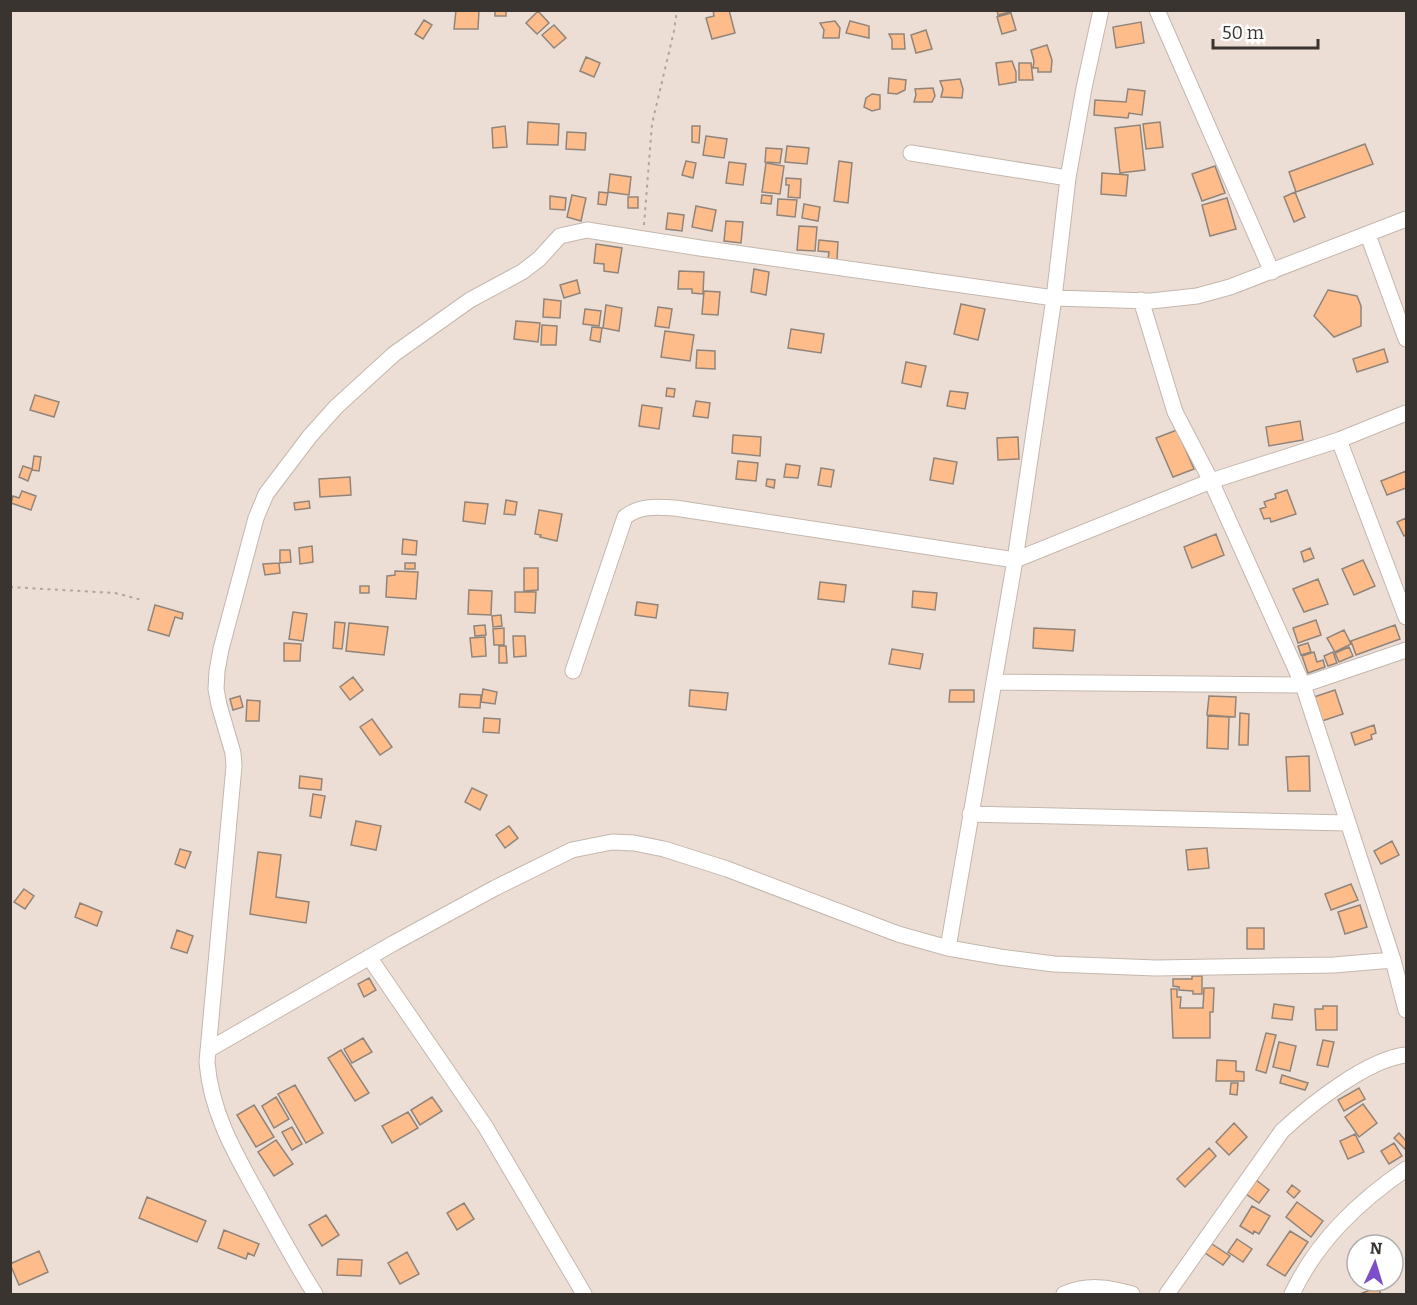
<svg xmlns="http://www.w3.org/2000/svg" width="1417" height="1305" viewBox="0 0 1417 1305" font-family="Bitter,serif">
<rect width="100%" height="100%" fill="#ecded4"/>
<path fill="#fdbc89" stroke="#91857b" stroke-width="1.5" d="M456,10h23l-1,19h-24z
M495,10h11v6h-11z
M713,10h16l6,23 -23,6 -6,-21 8,-2z
M997,10h12l1,2 -12,3z
M538,11l11,12 -12,11 -11,-11z
M1011,13l5,17 -14,4 -5,-17z
M424,20l8,5 -9,14 -8,-5z
M835,21l5,7 -1,10h-16l1,-8 -4,-7z
M850,21l19,5v12l-23,-5z
M1141,22l3,21 -28,5 -3,-21z
M554,25l12,13 -12,10 -12,-13z
M926,30l6,19 -16,4 -5,-18z
M889,34h15l1,15h-13v-9z
M1047,45l5,15 -1,12h-13v-4h-5l1,-7 -3,-11z
M586,57l14,6 -6,14 -14,-6z
M1012,61l4,11v10l-17,3 -3,-22z
M1019,63h12l2,17h-14z
M889,78l17,2 -1,10 -8,4 -9,-1z
M960,79l3,10 -1,9 -21,-1 2,-8 -3,-8z
M933,88l2,8 -3,6h-18l2,-7 -1,-6z
M1128,89l17,2 -3,24 -13,-2 -1,5 -34,-3 1,-15 31,2z
M872,94l8,1v14l-8,2 -8,-4 2,-9z
M528,122l31,2 -1,21 -31,-1z
M1160,122l3,25 -17,2 -3,-25z
M1140,125l5,45 -25,3 -5,-45z
M505,126l2,21 -14,1 -1,-20z
M692,126h8l-1,17 -7,-1z
M567,132l19,1 -1,17 -19,-1z
M706,136l21,3 -3,19 -21,-3z
M1365,144l8,20 -77,28 -7,-20z
M787,146l22,2 -2,16 -22,-2z
M766,148l16,1 -2,14 -15,-1z
M686,161l10,2 -3,15 -11,-3z
M839,161l13,2 -4,40 -14,-2z
M729,162l17,2 -3,21 -17,-2z
M766,163l18,3 -4,28 -18,-2z
M1215,166l10,27 -23,8 -10,-27z
M1102,173l26,2 -2,21 -25,-2z
M610,174l21,3 -2,18 -21,-3z
M786,178l15,1 -1,19 -12,-1 1,-12h-3z
M599,192l9,1 -2,12 -8,-1z
M1295,192l10,25 -11,5 -10,-25z
M572,195l14,3 -5,23 -14,-4z
M762,195l10,1 -1,8 -10,-1z
M550,196l16,2 -1,12 -15,-1z
M628,197h10v11h-10z
M1227,198l9,31 -26,7 -8,-31z
M778,199l19,1 -2,17 -18,-2z
M804,204l16,3 -2,14 -16,-3z
M696,206l20,4 -4,21 -20,-4z
M668,213l16,2 -2,16 -16,-2z
M726,221l17,1 -2,21 -17,-2z
M799,226l18,1 -2,24 -18,-1z
M819,240l19,2 -1,18 -9,-1 1,-7 -11,-1z
M596,244l26,4 -4,25 -14,-2v-7l-10,-1z
M754,269l15,3 -3,23 -15,-3z
M679,271l25,1 -1,22 -11,-1v-4h-14z
M577,280l3,13 -16,5 -4,-13z
M1328,290l29,6 4,10v20l-27,11 -20,-21z
M704,291l16,1 -2,23 -16,-1z
M544,299l17,2 -1,17 -17,-1z
M961,304l24,5 -7,31 -24,-6z
M606,305l16,3 -3,23 -16,-3z
M658,307l14,2 -3,19 -14,-2z
M585,309l16,2 -2,15 -16,-2z
M516,321l24,2 -2,19 -24,-3z
M542,325l15,1 -1,19h-15z
M592,327l10,1 -2,14 -10,-2z
M791,329l33,5 -3,19 -33,-5z
M665,331l29,4 -4,26 -29,-4z
M1384,349l4,13 -31,10 -4,-13z
M697,350l18,1v18l-19,-1z
M906,362l20,4 -5,21 -19,-4z
M667,388l8,1 -1,8 -8,-1z
M950,391l18,2 -3,16 -18,-3z
M35,395l24,7 -5,15 -24,-7z
M696,401l14,2 -2,15 -15,-2z
M642,405l20,3 -3,21 -20,-3z
M1300,421l3,19 -34,6 -3,-19z
M1177,430l17,39 -21,8 -17,-39z
M733,435l28,2 -1,19 -28,-3z
M1018,437l1,22 -21,1 -1,-22z
M34,456l7,1 -2,14 -7,-1z
M934,458l23,4 -4,22 -23,-4z
M738,461l20,2 -2,18 -20,-2z
M786,464l14,2 -2,12 -14,-1z
M23,466l9,3 -4,12 -9,-4z
M821,468l13,2 -3,17 -13,-2z
M1406,471v17l-19,7 -6,-14z
M350,477l1,18 -31,2 -1,-18z
M767,479l8,1 -1,8 -8,-2z
M1287,490l9,24 -25,8 -1,-4 -6,1 -4,-10 6,-2 -2,-5 12,-4 -1,-4z
M22,491l14,5 -5,14 -20,-7 2,-7 6,2z
M506,500l11,2 -2,13 -11,-1z
M309,501l1,7 -15,2 -1,-7z
M465,502l23,2 -3,20 -22,-3z
M539,510l23,4 -5,27 -17,-4 1,-2 -6,-1z
M1406,518v17l-2,1 -7,-14z
M1216,534l8,21 -32,13 -8,-21z
M403,539l14,2 -1,14 -14,-1z
M312,546l1,16 -13,2 -1,-16z
M1310,548l4,10 -10,4 -3,-10z
M280,550h10l1,12 -11,1z
M1363,560l12,26 -21,9 -12,-26z
M279,563l1,10 -15,2 -2,-11z
M405,563h10v6h-10z
M524,568h14v22l-14,1z
M395,571l23,1 -2,27 -30,-2 1,-21 8,-1z
M1318,579l10,25 -24,8 -11,-23z
M820,582l26,3 -2,17 -26,-3z
M360,586h9v7h-9z
M469,590l23,1 -1,24 -23,-1z
M913,591l24,2 -2,17 -23,-3z
M515,592h21l-1,21 -20,-1z
M637,602l21,3 -2,13 -21,-3z
M155,605l28,8 -1,6 -7,-2 -6,19 -21,-6z
M293,612l14,2 -4,27 -14,-2z
M501,615l1,11 -9,1 -1,-11z
M1316,620l5,15 -23,8 -5,-15z
M335,622l10,1 -3,26 -9,-1z
M349,623l39,4 -4,28 -38,-4z
M485,625l1,10 -11,1 -1,-10z
M1395,625l5,14 -44,16 -5,-14z
M504,628v17h-10l-1,-16z
M1034,628l41,2 -2,21 -40,-3z
M1344,630l7,14 -16,8 -8,-14z
M513,636h12l1,20 -12,1z
M485,637l1,19 -14,1 -2,-19z
M284,643l17,1 -1,17h-16z
M1308,643l3,9 -10,3 -3,-9z
M499,646h7l1,17h-8z
M1349,647l4,9 -14,6 -4,-9z
M892,649l31,5 -3,15 -31,-5z
M1314,652l3,10 6,-2 2,7 -17,6 -6,-17z
M1333,652l4,11 -9,3 -4,-10z
M353,677l10,13 -13,10 -10,-13z
M483,689l14,3 -2,12 -14,-2z
M690,690l38,3 -2,17 -37,-4z
M950,690h24v12h-25z
M1335,690l8,24 -21,7 -8,-24z
M460,694l21,1 -1,13 -21,-1z
M240,696l3,11 -10,3 -3,-11z
M1209,696l27,1 -1,20 -28,-2z
M247,700l13,1 -1,20h-13z
M1240,713l9,1 -1,31h-9z
M1208,716l21,1 -1,32 -21,-1z
M484,718l16,1 -1,14 -16,-1z
M372,719l20,28 -12,8 -20,-28z
M1374,725l2,8 -5,2 1,4 -17,6 -4,-12z
M1309,756l1,35h-22l-2,-34z
M300,776l22,3 -1,11 -22,-2z
M472,788l15,7 -7,15 -15,-8z
M313,794l12,2 -4,22 -11,-2z
M356,821l25,5 -5,24 -25,-5z
M509,826l9,12 -13,10 -9,-13z
M1392,841l7,14 -18,9 -7,-13z
M1207,848l2,20 -21,2 -2,-20z
M180,849l11,3 -6,16 -10,-4z
M258,852l23,3 -5,42 33,5 -3,21 -56,-9z
M1351,884l7,16 -27,10 -6,-16z
M24,889l10,7 -9,13 -11,-7z
M80,903l22,9 -5,14 -22,-9z
M1360,905l7,22 -22,7 -7,-22z
M1247,928h17v21h-17z
M177,930l16,6 -6,17 -16,-5z
M1192,976h10v18h-9v-3l-14,-1v-3l-6,-1v-7h19z
M369,978l7,12 -12,7 -6,-13z
M1204,988h10l-1,24h-3v26h-37l-2,-49h6v8h4l-1,11h23z
M1274,1004l20,3 -2,13 -20,-2z
M1323,1006h14v24h-21l-1,-21h8z
M1266,1033l10,2 -10,38 -10,-3z
M363,1038l9,14 -20,11 -8,-14z
M1323,1040l11,2 -6,25 -11,-2z
M1279,1042l17,4 -6,25 -17,-4z
M341,1050l28,43 -14,8 -27,-43z
M1217,1060l19,1v10l8,1v9h-28z
M1282,1075l26,8 -3,7 -25,-7z
M1231,1083h7l-1,12 -7,-1z
M295,1085l28,48 -17,10 -28,-49z
M1359,1088l6,11 -21,12 -6,-11z
M276,1097l13,22 -15,9 -12,-22z
M432,1097l10,14 -22,14 -9,-15z
M1363,1104l14,19 -18,14 -14,-20z
M254,1105l20,32 -18,10 -19,-32z
M408,1112l10,16 -26,15 -10,-17z
M1234,1123l13,14 -18,18 -13,-13z
M292,1127l10,17 -10,6 -10,-18z
M1399,1133l7,8v9l-12,-12z
M1355,1134l9,18 -16,7 -8,-18z
M276,1140l17,24 -19,12 -16,-24z
M1394,1143l8,13 -13,8 -8,-13z
M1209,1148l7,8 -31,31 -8,-8z
M1256,1180l13,10 -10,13 -13,-9z
M1292,1185l8,6 -6,7 -7,-6z
M147,1197l59,24 -9,21 -58,-24z
M1297,1202l26,19 -12,16 -25,-20z
M464,1203l10,16 -17,11 -10,-17z
M1252,1206l18,10 -11,18 -5,-3 -1,3 -13,-8z
M326,1215l13,20 -17,11 -13,-21z
M224,1230l35,14 -5,12 -6,-3 -2,6 -28,-11z
M1290,1231l18,11 -23,34 -18,-11z
M1237,1239l15,10 -9,13 -15,-10z
M1212,1244l18,12 -7,9 -18,-12z
M39,1251l9,21 -29,13 -9,-21z
M407,1252l12,22 -19,10 -12,-21z
M338,1259l24,1 -1,16 -24,-1z
M1378,1287l3,7h-21z"/>
<g fill="none" stroke-linecap="round" stroke-linejoin="round">
<defs>
<path id="minor" d="M1157,10l115,262
M911,153l157,25
M1368,235l38,104
M1141,300l34,112 36,69 92,204 90,275 13,50
M1339,440l67,177
M573,671l52,-154c15,-12 32,-10 50,-9l340,52 196,-79 128,-41 67,-27
M995,682l308,3 103,-35
M970,814l378,9
M948,948l67,-388 39,-262 14,-120 16,-90 17,-78
M369,957l116,169 99,168
M208,1050l186,-107 101,-55 77,-38 40,-8 22,1 30,6 63,20 171,65 50,14 52,9 54,7 102,4 178,-3 59,-5
M315,1294c-19,-30 -36,-61 -53,-92 -25,-45 -51,-88 -55,-140l27,-296 -1,-13 -14,-48 -3,-16 1,-18 4,-22 35,-131 10,-24 44,-58 26,-29 58,-53 76,-54 52,-28 17,-13 21,-23 27,-6 113,18 354,50 97,3 46,-5 33,-9 176,-68
M1064,1294c23,-10 45,-7 68,0
M1167,1294l115,-163c29,-27 86,-72 124,-76
M1292,1294c25,-53 66,-92 114,-125"/>
</defs>
<use href="#minor" stroke="#c4b7ad" stroke-width="17"/>
<path stroke="#b0a59d" stroke-width="2" stroke-dasharray="3 4.5" stroke-linecap="butt" d="M644,225l8,-101 22,-93 3,-21
M10,587l105,6 27,7"/>
<use href="#minor" stroke="#fff" stroke-width="15"/>
</g>
<rect width="1417" height="1305" fill="none" stroke="#393430" stroke-width="24"/>
<g transform="translate(1375 1263) rotate(4)"><circle r="28" fill="#ffffff" stroke="#b0aeac" stroke-width="1.5"/>
<path d="M0-4.5L10 22L0 15L-10 22Z" fill="#7c4fc8"/>
<text y="-9" font-size="16" font-weight="bold" text-anchor="middle" fill="#393430">N</text>
</g>
<path d="M1213 39v9h105v-9" fill="none" stroke="#393430" stroke-width="3"/>
<text x="1222" y="39" font-size="18" fill="#393430" stroke="#ffffff" stroke-width="4.5" paint-order="stroke">50 m</text>
</svg>
